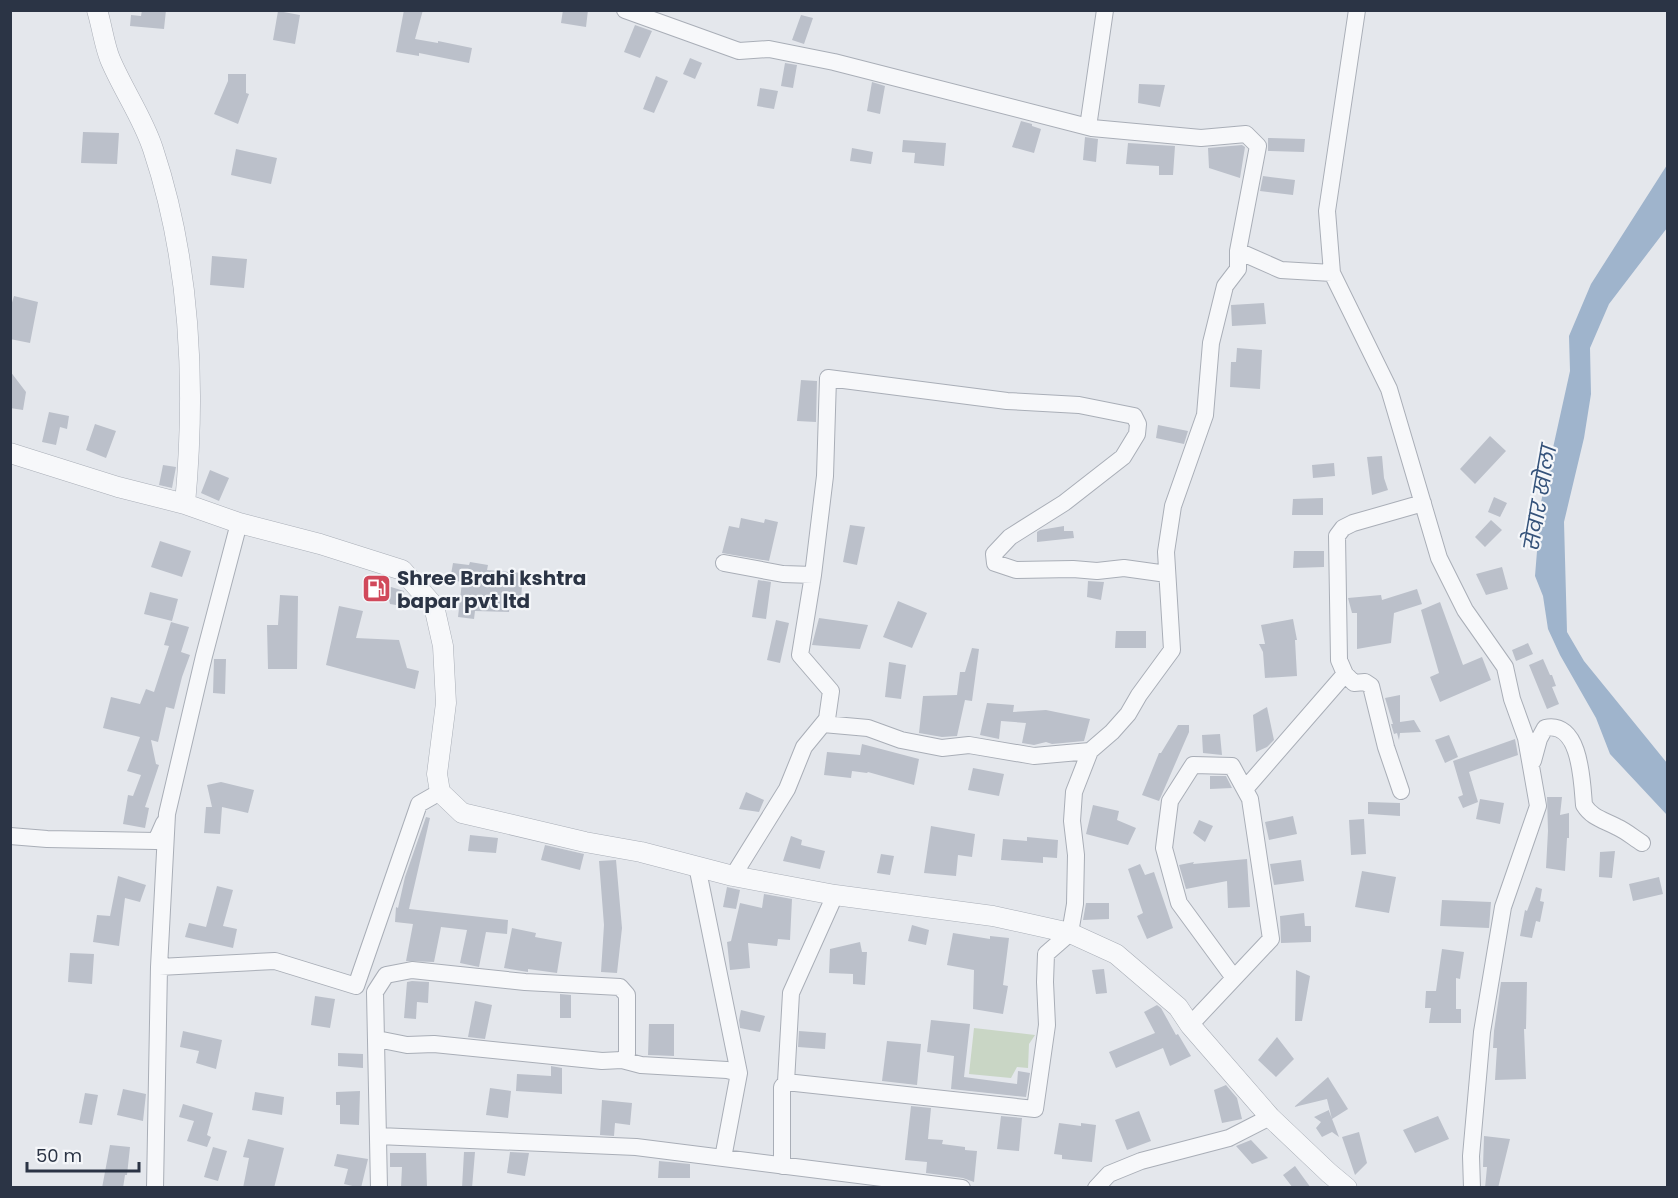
<svg xmlns="http://www.w3.org/2000/svg" width="1678" height="1198" viewBox="0 0 1678 1198" font-family="Poppins,'Noto Sans Devanagari',sans-serif">
<rect width="100%" height="100%" fill="#e4e7ec"/>
<path fill="#c9d6c5" d="M974,1028l61,7 -6,9 -1,24 -11,-1 -6,11 -42,-4z"/>
<path fill="#9fb4cc" d="M1667,165v63l-58,76 -19,44 1,46 -7,44 -20,84 3,110 17,29 83,102v52l-57,-61 -14,-36 -36,-63 -12,-26 -5,-33 -8,-20 6,-74 29,-131 -1,-35 22,-52z"/>
<path fill="#bbc0ca" d="M142,10h24l-2,19 -34,-3 1,-11 10,1z
M404,10h19l-8,29 23,4v-2l34,7 -3,15 -50,-10v3l-23,-4z
M563,10h25l-2,17 -25,-4z
M278,11l22,4 -5,29 -22,-4z
M801,15l12,3 -9,26 -12,-4z
M635,25l17,6 -12,27 -16,-6z
M690,58l12,5 -7,16 -12,-5z
M785,63l12,2 -4,23 -12,-2z
M228,74h18v19l3,1 -11,30 -24,-10 14,-33z
M656,76l12,5 -14,32 -11,-4z
M872,82l13,4 -5,28 -13,-3z
M1139,84l26,1 -5,22 -22,-4z
M760,88l18,3 -4,18 -17,-3z
M1021,121l11,3v2l9,3 -7,24 -22,-6z
M83,132l36,1 -2,31 -36,-1z
M1085,137l13,2 -2,23 -13,-2z
M1268,138l37,1 -1,13 -36,-1z
M903,140l43,3 -2,23 -30,-3 1,-10 -13,-1z
M1128,143l47,3 -2,29h-14v-9l-33,-2z
M1242,145l3,2 -5,31 -31,-10 -1,-20z
M852,148l21,4 -2,12 -21,-3z
M236,149l41,9 -6,26 -40,-9z
M1263,176l32,4 -2,15 -33,-4z
M212,256l35,3 -3,29 -34,-3z
M14,296l24,6 -8,41 -20,-4v-30z
M1264,303l2,21 -34,2 -1,-21z
M1237,348l25,2 -2,39 -30,-2 1,-25h5z
M10,371l16,21 -3,18 -13,-2z
M801,380l16,1 -1,41 -19,-1z
M49,412l20,4 -2,13 -7,-2 -4,18 -14,-3z
M95,424l21,7 -10,27 -20,-8z
M1158,425l30,6 -4,13 -28,-6z
M1490,436l16,15 -31,33 -15,-15z
M1382,456l2,22 4,12 -16,5 -5,-38z
M1334,463l1,13 -22,2 -1,-13z
M163,465l13,2 -4,21 -13,-3z
M210,470l19,8 -10,23 -18,-8z
M1494,497l13,6 -7,14 -12,-5z
M1323,498v17h-31l1,-16z
M741,518l23,5 1,-4 13,3 -9,39 -47,-8 7,-27 10,2z
M1491,520l11,10 -17,17 -10,-10z
M850,525l15,2 -8,38 -14,-3z
M1064,526v5h9l1,7 -37,4v-10l3,-2z
M160,541l31,10 -9,26 -31,-10z
M1294,551h30v16l-31,1z
M470,562l18,3 -1,5 36,3 -2,26h-11l-1,13 -34,-1 -1,8 -16,-2 4,-35 -12,-2 3,-17 16,2z
M1502,567l6,22 -22,6 -10,-21z
M758,580l13,2 -5,37 -14,-2z
M1088,581l16,1 -3,18 -14,-3z
M391,587l13,4 -2,15 -12,-2 -1,-4 -9,1v-13z
M1417,589l5,15 -28,9 -3,30 -34,6v-36h-5l-4,-15 33,-3 1,5z
M150,592l28,7 -6,22 -28,-7z
M280,595l18,1 -1,73h-29l-1,-44h11z
M898,601l29,12 -15,35 -29,-11z
M1440,602l23,63 19,-8 9,23 -51,22 -10,-25 9,-4 -18,-63z
M339,606l24,5 -7,27 43,2 8,28 12,3 -4,18 -89,-24z
M819,618l49,7 -8,24 -48,-4z
M1293,619l4,21h-2l2,36 -32,2 -2,-26 -4,-8h6l-4,-19z
M776,620l13,3 -9,40 -13,-3z
M171,622l18,5 -8,25 9,3 -8,22 -8,32 -8,-2 -8,35 -7,-2 5,24 3,1 -14,42 4,1 -4,20 -22,-4 5,-29 5,1 8,-21 -14,-4 13,-34 -37,-9 8,-31 29,7 6,-15 8,3 15,-46 -5,-1z
M1116,631h30v17h-31z
M1528,643l5,11 -17,7 -4,-11z
M972,648l7,1 -7,52 -7,-1 -8,36 -15,1 -23,-4 4,-37 34,-1 3,-23h5z
M214,659h12l-1,35 -12,-1z
M1543,659l7,16h2l4,11 -4,1 7,17 -12,5 -18,-44z
M889,662l17,3 -5,34 -16,-2z
M1400,695v27l14,-2 7,12 -21,1 -1,7 -2,-7 -3,1 -3,-10h2l-8,-26z
M987,703l27,2 -1,7 33,-2 44,9 -6,22 -32,3 -6,-2 -12,3 -12,-2 4,-20 -25,-2 -2,18 -19,-4z
M1267,707l7,33 -7,7 -11,5 -3,-37z
M1178,725h11v7l-30,69 -17,-6 17,-42h2z
M1220,734l2,21 -19,-2 -1,-18z
M1449,735l9,22 -13,6 -10,-23z
M1515,739l3,16 -49,17 9,30 -15,6 -5,-11 5,-2 -10,-34z
M862,744l57,15 -5,26 -46,-13 -1,1 -15,-2 -1,7 -27,-3 3,-23 33,3z
M973,768l31,6 -5,22 -31,-6z
M1210,776h16l6,12 -22,1z
M221,782l33,8 -6,23 -26,-6 -2,27 -16,-1 2,-26h6l-5,-22z
M746,792l18,8 -5,12 -20,-3z
M1547,797h15l-2,18 9,-2v25h-2l-2,33 -19,-3 2,-37z
M1480,799l24,4 -4,21 -24,-5z
M1368,802l32,1v13l-32,-2z
M1093,805l26,6 -2,9 19,8 -8,17 -42,-11z
M1293,816l4,18 -28,6 -4,-18z
M426,817l4,1 -21,91 99,11 -1,14 -21,-2 -7,35 -19,-4 7,-33 -26,-3 -7,35 -28,-1 7,-37 -18,-2 1,-15 2,1 7,-31z
M1364,819l2,35 -15,1 -2,-35z
M1199,820l14,6 -8,16 -12,-9z
M931,826l44,8 -3,23 -14,-2 -2,21 -32,-3z
M470,835l28,3 -2,15 -28,-2z
M791,836l11,4 -1,5 24,6 -5,18 -37,-8z
M1027,837l31,3 -1,18 -14,-1v6l-42,-3 2,-21 24,2z
M545,845l39,9 -4,16 -39,-10z
M1615,851l-3,27 -13,-1 1,-25z
M881,854l13,2 -4,19 -13,-2z
M1247,859l3,48 -22,1 -1,-27 -41,8 -7,-24 15,-3 -1,2z
M616,860l6,68 -5,45 -16,-1 3,-47 -5,-64z
M1301,860l3,21 -30,4 -4,-21z
M1140,864l5,11 9,-3 19,56 -26,11 -10,-23 6,-3 -15,-44z
M1362,871l34,6 -7,36 -34,-6z
M118,876l28,9 -6,17 -15,-4 -6,48 -26,-4 4,-27 13,1z
M1659,877l4,17 -30,7 -4,-17z
M217,886l16,4 -10,36 14,3 -4,19 -48,-11 4,-14 17,4z
M727,887l13,3 -4,19 -13,-2z
M1536,887l6,2 -2,12 4,1 -4,20 -4,-1 -4,17 -12,-2 5,-26 2,1z
M764,894l28,5 -2,41 -12,-1 -1,7 -29,-3 2,25 -20,2 -3,-28 4,-1 9,-38 22,5z
M1442,900l49,2 -2,26 -49,-2z
M1086,903h23v16l-26,1z
M1304,913l1,13h6v16l-30,1 -1,-27z
M912,925l17,5 -3,15 -18,-4z
M512,928l24,5 -1,4 27,5 -5,31 -29,-4v3l-24,-4z
M953,933l37,6v-3l19,2 -6,47 5,1 -5,28 -30,-5 1,-39 -27,-5z
M860,942l2,10h5l-2,33 -12,-1v-10l-24,-1 1,-24z
M1442,949l22,3 -4,27 -4,-1v31h5v14h-32l2,-15h-6l1,-17h10z
M70,953l24,1 -2,30 -24,-2z
M1104,969l3,24 -11,1 -4,-24z
M1296,970l14,6 -8,45h-7z
M412,981l17,1 -1,21 -11,-1 -1,17 -12,-1 3,-36z
M1501,982h26l-1,47h-2l2,50 -31,1 2,-32h-4l1,-17z
M560,994l11,1v23h-11z
M315,996l20,3 -5,29 -19,-3z
M475,1001l17,4 -7,34 -17,-2z
M1157,1005l4,3 15,27 2,-1 13,22 -21,10 -7,-18 -47,20 -7,-16 46,-19 -11,-21z
M741,1010l24,6 -5,16 -20,-4 -1,-8z
M931,1020l39,4 -6,53 53,7 1,-13 12,2 -4,24 -75,-8 3,-33 -27,-4z
M649,1024h25v32l-26,-1z
M183,1031l39,9 -6,29 -20,-6 3,-12 -19,-4z
M799,1031l27,2 -1,16 -27,-2z
M1277,1037l17,22 -18,18 -18,-17z
M887,1041l34,3 -4,41 -35,-4z
M338,1053l25,1v14l-25,-2z
M551,1066l11,2v26l-46,-3 1,-17 34,2z
M1328,1077l20,32 -16,10 -5,-20 -33,8z
M1226,1085l11,13 5,21 -20,4 -8,-33z
M490,1088l21,3 -3,27 -22,-3z
M123,1089l23,5 -3,27 -26,-6z
M360,1091l-1,34 -19,-1v-19h-4v-13z
M255,1092l29,5 -2,18 -30,-5z
M85,1093l13,2 -6,30 -13,-2z
M602,1100l30,3 -2,22 -15,-2 -1,13 -14,-1z
M183,1104l30,9 -6,22 4,2 -4,10 -20,-6 7,-20 -15,-4z
M911,1106l20,2 -3,31 15,1 -1,4 23,3v3l12,1 -3,31 -11,-4 -37,-5 1,-11 -22,-2z
M1329,1110v1l10,26 -7,-5 -10,5 -6,-9 5,-6 -7,-5z
M1139,1111l12,30 -24,9 -12,-30z
M1001,1116l21,2 -3,33 -22,-2z
M1438,1116l11,23 -34,14 -12,-23z
M1059,1123l22,3v-3l15,2 -4,37 -30,-3v-4l-8,-1z
M1359,1132l8,31 -12,12 -13,-38z
M1484,1136l26,3 -12,49h-13l2,-21h-4z
M248,1139l36,9 -10,40h-31l6,-30 -6,-1z
M1251,1140l17,18 -16,6 -16,-18z
M110,1145l20,2 -3,28h-2l-2,13h-21z
M213,1147l14,4 -9,30 -14,-4z
M464,1152h11l-3,36h-10z
M510,1152l19,1 -4,23 -18,-3z
M390,1153h36l1,35h-26l1,-21h-12z
M337,1154l31,5 -7,29 -17,-4 4,-15 -14,-3z
M659,1161l31,3v14h-32z
M1295,1166l16,22h-18l-10,-13z"/>
<g fill="none" stroke-linecap="round" stroke-linejoin="round">
<defs>
<path id="minor" d="M625,10l114,41 30,-2 65,13 258,66 109,10 45,-4 12,12 -20,105 43,19 51,3
M1357,10l-30,201 5,62 57,116 50,169 26,52 40,57 7,32 14,39 12,68 -35,101 -21,125 -11,124 1,32
M1088,127l17,-117
M724,563l59,11 30,1 -13,80 31,36 -4,28 -23,28 -17,42 -54,87
M813,575l12,-99 3,-98 179,23 72,4 55,11 4,8 -1,10 -14,23 -59,46 -54,34 -16,17 1,9 21,7 57,-1 24,2 27,-3 43,6
M823,724l45,4 33,12 41,8 27,-3 65,11 56,-5
M1533,761l6,-22 6,-11c36,-8 37,55 39,77 8,13 20,15 33,22 9,4 17,11 25,16
M1245,789l100,-115
M1401,791l-15,-44 -15,-61 -6,-4 -11,1 -9,-9 -6,-14 -2,-124 6,-8 10,-5 70,-20
M10,836l37,3 109,2 8,-18
M697,866l42,207 -16,85
M159,967l116,-6 81,25 63,-182 21,-12
M1190,1025l81,-86 -21,-140 -18,-33 -39,-1 -23,36 -6,47 15,55 55,75
M622,1060l19,5 86,5 12,3
M786,1082l249,27 12,-84 -2,-43 1,-28 24,-21 5,-29 1,-49 -4,-34 2,-29 16,-41 22,-19 16,-18 11,-19 33,-45 -6,-98 7,-46 32,-91 6,-72 14,-57 13,-17v-18
M378,1136l258,11 326,41
M782,1166v-79l4,-5 5,-89 44,-98
M155,1188l4,-221 8,-153 37,-158 35,-133
M379,1188l-4,-196 11,-17 26,-5 113,12 95,5 7,8v59l-5,6 -20,1 -168,-17 -27,1 -25,-5
M1096,1188l13,-14 32,-13 88,-23 41,-21"/>
<path id="tertiary" d="M97,10c5,16 7,34 13,49 13,31 33,59 43,90 38,114 43,236 32,355l54,19 81,21 82,26 32,36 9,40 3,57 -9,71 3,18 22,21 123,29 56,10 92,24 102,19 158,21 77,17 46,21 62,53 12,18 80,92 59,56 18,15
M10,453l108,34 67,17"/>
</defs>
<use href="#minor" stroke="#a9aeb7" stroke-width="18"/>
<use href="#tertiary" stroke="#a9aeb7" stroke-width="21"/>
<use href="#minor" stroke="#f7f8fa" stroke-width="16"/>
<use href="#tertiary" stroke="#f7f8fa" stroke-width="20"/>
</g>
<defs>
<symbol id="fuel-square" viewBox="-11 -11 22 22"><rect x="-9" y="-9" width="18" height="18" rx="4" fill="#d1495b" stroke="#f4f6f9"/><path d="M-5.5-6h7V0h2V4h1.3V-2.5L3-4.5l.8-.8L6-3V5H2.5V1h-1V6h-7ZM-4.2-4.7v3.2H.2V-4.7Z" fill="#fff"/></symbol>
</defs>
<g fill-rule="evenodd">
<use href="#fuel-square" x="360" y="572" width="33" height="33"/>
</g>
<g text-anchor="middle" dominant-baseline="central" stroke-width="4.5" stroke-linejoin="round" paint-order="stroke">
<g font-size="20" font-weight="bold" fill="#2b3445" stroke="#f4f6f9" text-anchor="start">
<text x="397" y="578">Shree Brahi kshtra<tspan x="397" dy="23">bapar pvt ltd</tspan></text>
</g>
<g font-size="21" font-style="italic" fill="#34527a" stroke="#f4f6f9">
<text transform="translate(1540 497) rotate(-80)">सेवार खोला</text>
</g>
</g>
<rect width="1678" height="1198" fill="none" stroke="#2b3445" stroke-width="24"/>
<path d="M27 1162v9h112v-9" fill="none" stroke="#2b3445" stroke-width="3"/>
<text x="36" y="1162" font-size="18" fill="#2b3445" stroke="#f4f6f9" stroke-width="4.5" paint-order="stroke">50 m</text>
</svg>
